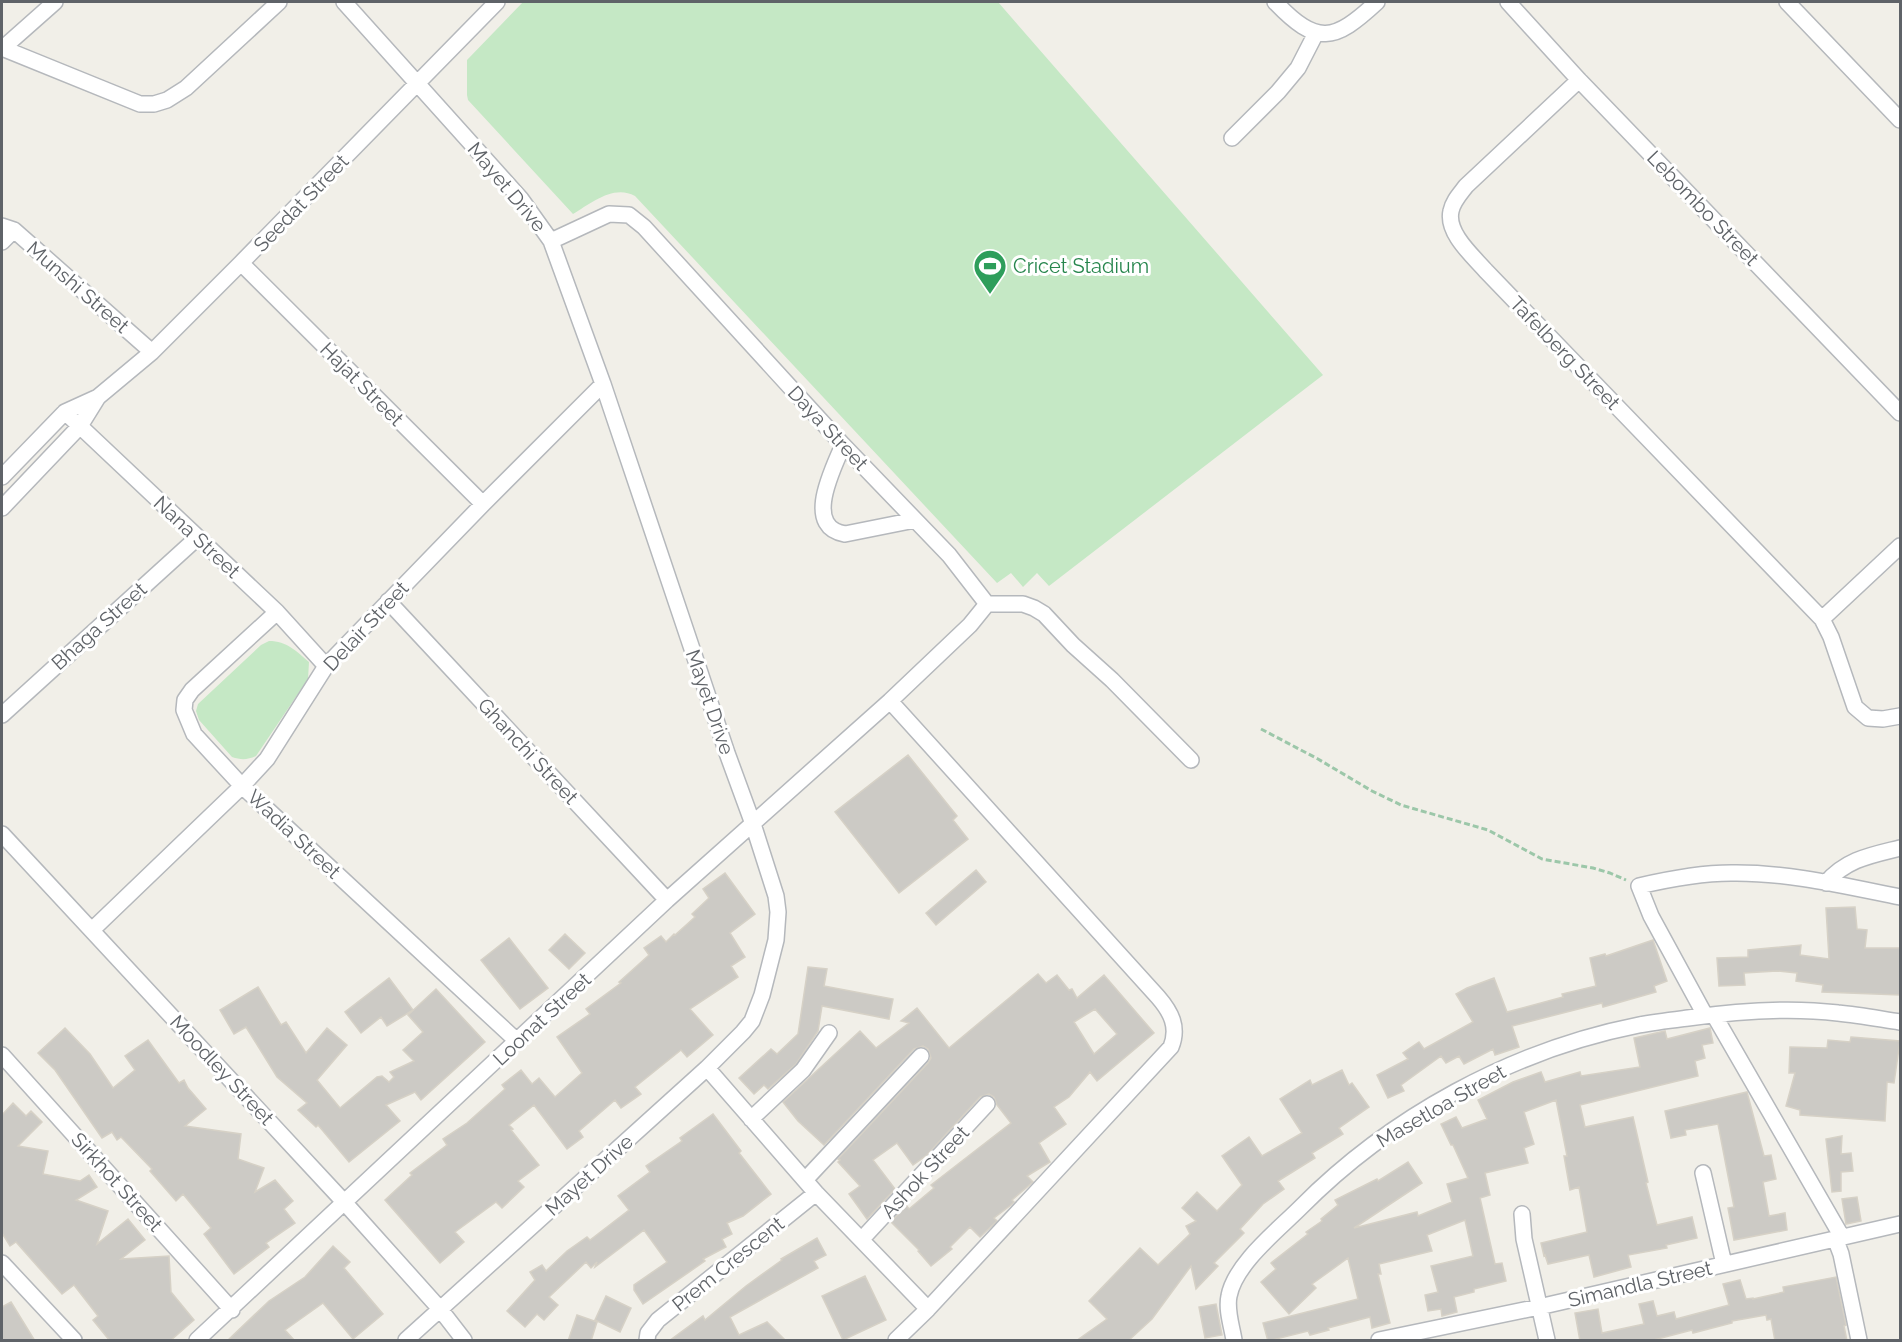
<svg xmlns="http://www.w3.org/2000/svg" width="1902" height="1342" viewBox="0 0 1902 1342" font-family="Raleway,sans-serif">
<rect width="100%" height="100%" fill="#f1efe8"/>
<path fill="#c5e8c5" d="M523,2h475l325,373 -274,211 -12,-13 -14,14 -12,-14 -14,10 -362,-387c-21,-12 -44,7 -62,18l-105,-114 -1,-5v-35z
M269,641c18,0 27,10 40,21l-1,17 -52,77c-9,4 -15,4 -24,1l-33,-37 -3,-9 2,-7 63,-59z"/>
<path fill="#cccac5" stroke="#d6d1c6" stroke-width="1.5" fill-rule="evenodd" d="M908,755l49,61 -4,4 15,19 -69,54 -64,-81z
M976,870l10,12 -50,43 -10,-12z
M725,873l30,41 -25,19 15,24 -14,9 7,11 -48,32 23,26 -26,22 -6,-7 -46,37 6,7 -20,14 -6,-8 -36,31 4,6 -16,12 -33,-44 -25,20 4,4 -2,1 28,35 -21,16 6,6 -22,21 -6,-6 -41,30 9,10 -24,21 -55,-63 27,-25 -2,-2 37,-28 -4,-6 24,-16 38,-34 -3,-4 19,-15 11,14 7,-6 16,19 27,-24 -25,-36 33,-23 -4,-5 35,-26 -2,-1 30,-27 -5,-7 17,-12 5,6 8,-8 1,1 20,-18 -3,-3 17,-16 -6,-9z
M1855,907l2,22 10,1 -2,18h35v47l-78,-3 1,-7 -27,-4 1,-8 -20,-2 -33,2 1,12 -26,1 -2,-28 31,-1v-7l53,-5 -1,10 29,4 -3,-51z
M565,934l20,19 -16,16 -20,-19z
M509,938l39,50 -28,21 -39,-49z
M1653,940l14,41 -13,5 2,6 -53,15 -1,-4 -90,23 7,21 -24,8 -2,-6 -29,15 -5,-8 -13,7 -5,-7 -40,29 3,6 -16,7 -11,-23 31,-16 -5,-6 16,-11 5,7 49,-27 -17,-28 11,-6 27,-10 13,34 56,-15 -1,-3 34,-8 -6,-28 15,-4 1,2z
M808,967l19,2 -3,17 69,13 -4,20 -67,-13 -4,25 -22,33 -28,25 -4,-4 -10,9 -15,-16 32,-29 6,5 21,-20z
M1038,974l8,9 11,-8 12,15 3,-1 5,9 27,-23 50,58 -57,48 -7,-9 -21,25 -15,10 12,17 -27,19 11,19 -23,14 6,6 -21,18 2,2 -3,3 -17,13 3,3 -17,16 -10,-10 -20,20 2,2 -21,17 -13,-15 1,-1 -28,-28 15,-17 3,4 25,-21 -3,-3 80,-62 -14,-18 -3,-8 -5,-3 -9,3 -53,58 -14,10 -16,-22 -24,17 22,29 -28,30 -18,-25 11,-8 -22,-24 2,-2 -2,-1 90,-96 3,-5 -3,-9 -5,-3 -9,3 -90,96 -26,-24 -15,-19 77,-71 16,17 33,-25 -8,-2 16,-13 32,40zM1095,1009l22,25 -23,20 -20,-32z
M389,978l24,32 -26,16 -6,-9 -20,16 -16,-21z
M258,987l23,38 5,-3 20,31 21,-25 20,17 -30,35 23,28 37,-31 5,-1 7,6 5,-5 -4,-5 24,-11 -11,-11 20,-18 -15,-17 28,-26 49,53 -64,58 -6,-8 -29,13 14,16 -51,41 -31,-37 -2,2 -18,-17 9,-7 -30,-26 -31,-50 -12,7 -14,-24z
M65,1028l25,26 23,34 22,-18 -10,-14 23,-16 31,43 5,-3 4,8 18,21 -21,17 56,8 -3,25 26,9 -9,24 20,-12 18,21 -9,8 11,14 -29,20 3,4 -35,27 -30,-40 7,-6 -28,-34 -7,7 -26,-30 2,-2 -31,-32 -4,3 -5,-8 -10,6 -47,-68 -17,-17z
M1710,1028l3,15 -11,2 3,13 -10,3 3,15 -118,29 5,22 48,-10 15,65 -2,1 11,42 35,-8 5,21 -31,7 1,3 -39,7 3,12 -37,10 -5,-22 -41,9 -3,-9 -1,1 -3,-13 46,-11 -8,-45 -9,3 -6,-34h3l-11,-56 -32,12 10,32 -10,4 4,15 -43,10 5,22 -10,3 15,66 7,-1 4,18 -32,8v3l-20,5 3,15 -15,4 -1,-7 -13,2 -3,-16 13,-3 -7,-26 42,-10 -8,-36 -38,15 5,16 -53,13 2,10h-3l12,49 -18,5 -2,-11 -42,11 1,2 -19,5 -2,-4 -40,10 -5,-18 95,-24 -10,-41 -36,26 4,4 -27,26 -28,-32 15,-13 -5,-6 37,-29 -2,-2 16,-11 -1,-2 17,-14 -3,-5 42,-21 1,2 30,-19 14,21 -68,45 63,-16 1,4 34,-14 -5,-18 21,-6 -15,-33h-2l-10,-21 15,-7 6,11 25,-9 -9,-19 35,-18 28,-10 4,10 35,-10 1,4 59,-9 -6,-29 31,-7 2,8z
M1851,1037l49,4 -6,42 -7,-1 -2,39 -85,-6v-5l-14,-4 9,-33h-6l1,-26 37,1 1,-8 22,2z
M1342,1070l7,15 3,-2 17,24 -30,21 4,6 -31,19 3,5 -37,23 6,8 -21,15 -23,25 4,4 -30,30 4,3 -22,23 -5,-23 -39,53 -24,22h-52l31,-22 -18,-18 51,-53 18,17 32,-31 -4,-8 10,-5 -14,-13 15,-16 20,19 25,-26 -20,-29 27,-19 13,19 40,-23 -22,-34 30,-19 2,5z
M1747,1092l17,64 7,-1 5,24 -13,3 6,34 16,-3 2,17 -53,10 -6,-32 6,-1 -16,-83 -33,6 1,5 -15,3 -6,-27z
M13,1103l13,13 5,-5 11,11 -24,24 30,5 -5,23 37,7 9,-6 8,12 -21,13 32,11 -11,33 31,-25 17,21 -24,19 48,-3 2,36 23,28 -24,21h-60l-17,-21 5,-4 -24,-31 -12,9 -46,-52 -6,4 -8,-13v-118z
M713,1114l28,37 -2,2 32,41 -28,22 -16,7 5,11 -10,5 4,8 -23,12 2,2 -62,43 -9,-14v-5l33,-23 -23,-32 -49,37 2,-5 -6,6 -5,-6 -37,35 9,8 -14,15 -7,-6 -12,13 -18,-16 28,-31 -5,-8 12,-7 4,6 21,-20 20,-14 3,3 39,-30 -11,-14 32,-24 -4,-6 36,-25 -2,-3z
M1842,1136l-1,18 10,-1 2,18 -12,1v19l-9,1 -6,-53z
M1857,1197l4,24 -15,3 -4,-25z
M817,1238l9,17 -12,6 4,7 -88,49 9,18 28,-13 19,19h-117l34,-25 2,4 41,-34 36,-26 -1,-1z
M333,1246l17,16 -6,6 39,46 -30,25 -30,-36 -38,27 10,11h-68l42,-40 36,-24z
M865,1276l21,44 -43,20 -21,-44z
M1836,1277l10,48 -2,1 3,15h-72l-4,-22 -4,1 -1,-5 -34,6v2l-39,10 -1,-3 -42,11h-70l-5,-28 23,-4 4,24 42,-9 -5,-20 14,-3 4,15 17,-4 2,7 53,-14 -6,-21 17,-4 6,19 7,-1v1l31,-7 -1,-5z
M606,1296l25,12 -11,24 -25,-12z
M11,1302l24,39h-33v-34z
M1216,1304l6,31 -17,3 -6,-31z
M577,1315l20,7 -6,19h-23z"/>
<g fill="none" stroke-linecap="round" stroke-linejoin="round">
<defs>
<path id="minor" d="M344,2l177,197 30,42 52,143 124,369 26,71 23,72 2,16 -2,28 -14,55 -10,26 -9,11 -36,36 -301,272
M1275,2c42,44 59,40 102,0
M1508,2l71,78 321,333
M1787,2l113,118
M2,48l138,56h14l13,-4 19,-12 93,-86
M3,48l52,-46
M1579,80l-113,106c-6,8 -13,15 -15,25 -5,22 22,45 35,60l336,348 9,18 24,70 13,11 15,1 17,-3
M1232,138l46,-46 20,-24 18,-35
M2,226l12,4 138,122
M551,241l58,-27 20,1 15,12 199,218 106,110 38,49
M2,242l12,-12
M241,263l242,241
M65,412l212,200 49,54
M843,445c-9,22 -41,82 2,89l70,-14
M2,477l63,-65 33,-15 54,-45 89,-89 256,-261
M2,508l78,-82 18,-29
M388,601l279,299
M987,604h36l11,4 10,6 29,31 39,35 79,80
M277,612l-85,78 -7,10 -1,10 10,24 48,52 276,256
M1822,619l78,-73
M890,701l268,296c13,15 21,30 13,50l-243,262 -32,31
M2,715l195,-177
M2,834l343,369 95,106 24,31
M1826,883c20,-24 46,-28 74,-35
M92,930l150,-144 25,-27 59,-93 157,-162 120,-120
M1705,1015l-54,-99 -12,-30c30,-7 61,-13 92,-13 56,-1 114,13 169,24
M1714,1015l128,222
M2,1055l230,255
M707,1068l109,125 112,116
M751,1119l52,-49 26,-37
M1703,1173l21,91
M805,1180l116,-124
M1522,1214l2,25 23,101
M1835,1238l6,16 18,86
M862,1239l125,-135
M2,1263l72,77
M197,1340l470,-440 223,-199 80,-76 17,-21
M647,1340l1,-7 10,-13 158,-127
M1234,1340c-2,-13 -8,-30 -5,-44 6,-32 48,-65 71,-88 90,-91 212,-158 339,-183 16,-3 33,-5 49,-7 49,-7 101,-11 150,-5 21,2 42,6 62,9
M1379,1340l160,-33 361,-83"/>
</defs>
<use href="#minor" stroke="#b5b8bc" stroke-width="18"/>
<path stroke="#9cc7a9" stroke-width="3" stroke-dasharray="6 3" stroke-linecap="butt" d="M1261,729l57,30 54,32 29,14 87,25 54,29 51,9 17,5 16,7"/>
<use href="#minor" stroke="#fff" stroke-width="15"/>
</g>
<defs>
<symbol id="stadium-pin" viewBox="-11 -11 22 30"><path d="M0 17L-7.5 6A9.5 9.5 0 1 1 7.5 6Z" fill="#2e9e5b" stroke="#fff"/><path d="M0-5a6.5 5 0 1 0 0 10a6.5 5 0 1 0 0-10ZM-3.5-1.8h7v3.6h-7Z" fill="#fff"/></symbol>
</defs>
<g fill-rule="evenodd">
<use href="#stadium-pin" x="971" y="247" width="38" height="52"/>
</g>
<g text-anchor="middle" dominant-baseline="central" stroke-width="6" stroke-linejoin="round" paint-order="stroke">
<g font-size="20" fill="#5f6368" stroke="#fff">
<text transform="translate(507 187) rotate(50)">Mayet Drive</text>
<text transform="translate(301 203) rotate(-46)">Seedat Street</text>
<text transform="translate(1703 208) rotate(46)">Lebombo Street</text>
<text transform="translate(78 287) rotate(41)">Munshi Street</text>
<text transform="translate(1565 353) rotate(46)">Tafelberg Street</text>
<text transform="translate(362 384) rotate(45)">Hajat Street</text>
<text transform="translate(828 428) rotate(47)">Daya Street</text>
<text transform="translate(197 537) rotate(43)">Nana Street</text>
<text transform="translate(99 626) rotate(-42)">Bhaga Street</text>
<text transform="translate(366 626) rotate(-47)">Delair Street</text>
<text transform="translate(710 702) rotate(71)">Mayet Drive</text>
<text transform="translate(528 751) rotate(47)">Ghanchi Street</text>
<text transform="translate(294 834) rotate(43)">Wadia Street</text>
<text transform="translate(542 1019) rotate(-43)">Loonat Street</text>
<text transform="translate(222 1070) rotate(47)">Moodley Street</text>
<text transform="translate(1441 1106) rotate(-30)">Masetloa Street</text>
<text transform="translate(925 1172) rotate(-47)">Ashok Street</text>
<text transform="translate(589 1175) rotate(-42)">Mayet Drive</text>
<text transform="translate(117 1182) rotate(48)">Sirkhot Street</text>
<text transform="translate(728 1264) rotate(-39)">Prem Crescent</text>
<text transform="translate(1640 1284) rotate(-13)">Simandla Street</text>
</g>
<g font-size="20" fill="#27864d" stroke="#fff" text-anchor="start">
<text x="1013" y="266">Cricet Stadium</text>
</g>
</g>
<rect width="1902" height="1342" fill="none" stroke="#5f6368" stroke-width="6"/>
</svg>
